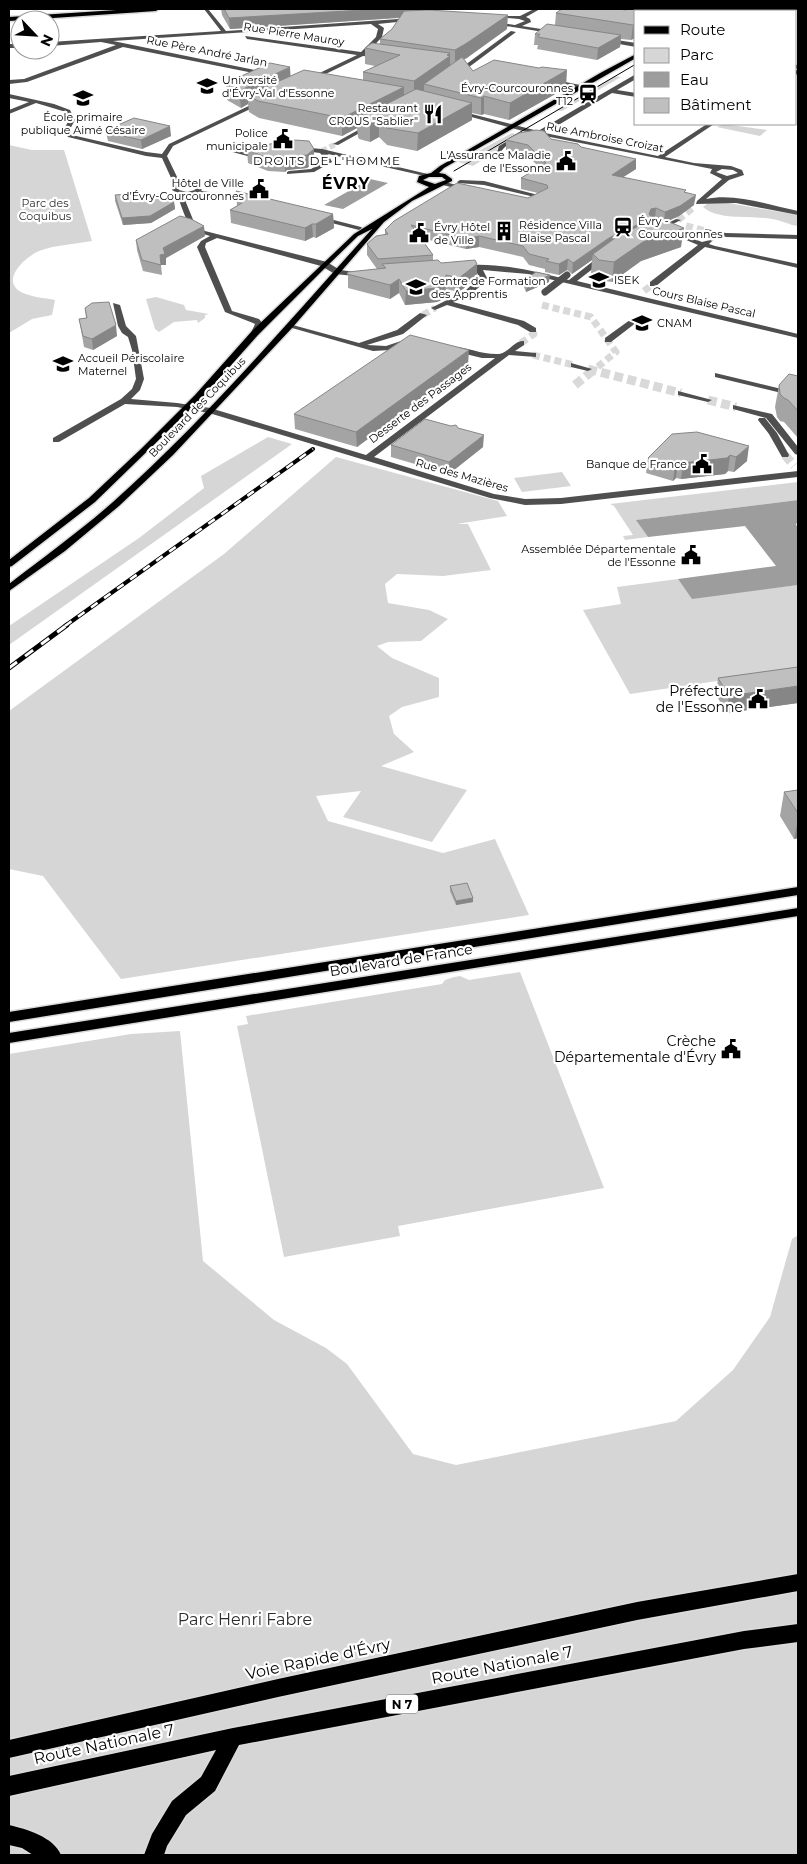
<svg xmlns="http://www.w3.org/2000/svg" width="807" height="1864" viewBox="0 0 807 1864" font-family="Montserrat,sans-serif">
<rect width="100%" height="100%" fill="#fff"/>
<path fill="#d6d6d6" d="M615,76l6,1 -59,34 -6,-1z
M723,124l44,6 -7,6 -43,-9z
M512,133l7,2 -22,13v3l-24,15 -15,-4z
M9,145l23,5h32l28,91c-17,3 -37,4 -53,10 -14,6 -39,29 -18,41 10,5 23,6 34,8l-3,15 -20,4 -23,14z
M722,202l76,13v11c-9,-1 -17,-6 -26,-7 -20,-4 -53,2 -69,-12l5,-4z
M156,297l28,8 2,5 23,4 -4,1v3l-7,5 -1,-3 -23,2 -15,10 -4,-3 -9,-30z
M268,437l24,7 -283,201v-19l130,-88 65,-50 -3,-12z
M336,457l162,44 9,15 -50,8h11l23,46 -48,6 -46,-2 -12,10 3,19 41,7 19,9 -27,22 -33,1 -11,4 15,12 47,20v19l-37,10 -13,9 5,18 20,18 -33,14 86,24 -35,52 -89,-25 18,-26 -45,5 12,25 115,32 52,-14 34,76 -408,64 -78,-103 -34,-7v-158l215,-157z
M562,472l9,14 -49,6 -8,-14z
M798,482v18l-161,20 11,17 -23,3 -2,-4 10,-1 -19,-29 -4,-2z
M678,579l14,19 106,-13v84l-168,25 -47,-84 38,-6 -4,-17z
M520,972l84,216 -206,38 2,10 -116,21 -47,-231 11,-2 -2,-8 196,-32 3,-4 9,-3 6,-1 9,4z
M180,1031l23,230 71,59 52,28 21,16 66,90 43,11 220,-44 57,-51 37,-53 22,-78 6,-4v620h-789v-801l122,-20z"/>
<path fill="#9d9d9d" d="M370,179l18,4 -45,26 -19,-4z
M798,500v22l-2,2 2,5v56l-106,14 -14,-20 98,-13 -31,-40 -97,11 -12,-17z"/>
<g fill="none" stroke-linecap="round" stroke-linejoin="round">
<path stroke="#d9d9d9" stroke-width="5.5" stroke-dasharray="5.5 3" stroke-linecap="butt" d="M322,151l14,-7"/>
<path stroke="#d9d9d9" stroke-width="7" stroke-dasharray="7 4" stroke-linecap="butt" d="M678,220l16,-13
M686,226l20,5
M709,240l3,-3
M644,291l9,-7
M542,305l49,12 25,35 -21,17
M423,315l12,-7
M521,343l13,-9 -1,-4
M533,355l41,10"/>
<path stroke="#d9d9d9" stroke-width="9" stroke-dasharray="9 4.5" stroke-linecap="butt" d="M588,369l93,24
M575,385l21,-17
M708,400l28,7
M785,455l9,11"/>
<defs>
<path id="major" d="M636,54v4l-192,110 -5,5 6,1 7,5v2l-40,20 -28,21 -92,106 -119,127 -54,51 -54,45 -56,40v-7c35,-27 71,-53 104,-82 93,-83 176,-181 259,-273l-14,7 -31,30 -69,69 -57,64 -106,103 -83,64 -3,1v-7l80,-62 53,-50 53,-53 57,-64 102,-97 75,-47 -12,-5 2,-6 12,-3 9,-7 162,-94zM429,177h13l4,3 -11,4 -12,-4z
M796,70l2,1v4l-2,-1z
M798,887v8l-789,127v-10z
M798,908v8l-789,127v-10z
M798,1574v17l-161,29 -359,77 -269,61v-18l269,-61 359,-77z
M798,1624v18l-54,7 -505,96 -24,46 -29,24 -19,31 -3,9h-20l8,-21 20,-33 29,-24 15,-27 -207,46v-20l224,-48 511,-97z
M9,1825c17,4 45,12 52,30h-28l-11,-7 -13,-3z"/>
<path id="highway" d="M132,9h27l-3,2 -147,10v-4z"/>
</defs>
<use href="#major" stroke="#dbdbdb" stroke-width="3"/>
<use href="#highway" stroke="#dbdbdb" stroke-width="3"/>
<path fill="#4f4f4f" fill-rule="evenodd" d="M204,9h4l18,22 187,-13 3,2 -38,4 6,4 -2,9 -15,16 15,3v2l-19,-2 -54,26 -2,-3 50,-24 -110,-16 -2,-3 116,16 15,-15 2,-8 -7,-5 -258,17 157,32 -2,3 -145,-29 -96,35 -18,2v-4l15,-1 92,-34 -15,-3 -51,4v-4l171,-11z
M534,9h6l-14,8 4,2 1,3 -9,4 32,5 2,3 -69,-11 16,-7h17zM507,18l12,1 6,2 -10,4 -19,-3z
M511,31l5,1 -59,44h-4v-2z
M604,38l32,5v4l-34,-6z
M9,44h11v4h-11z
M798,64v4l-2,1v-4z
M636,74v5l-19,11 19,3v4l-24,-4 -67,40 113,23 49,-32h7l-49,33 29,6 37,3 11,4 2,5 -15,5 -23,19c30,-6 63,6 92,12v4l-62,-12 -40,1 1,-3 25,-22 -12,-6 2,-4 -172,-34c-12,7 -31,3 -39,17h-4l2,-6 14,-8 21,-4 -81,-22 3,-2 82,21zM722,169l11,1 5,3 -11,3 -11,-4z
M551,79l29,6 3,2 -3,2 -31,-7z
M9,94l45,10 16,6 5,10 -6,11 3,4 74,17 16,2 7,-10 92,-44h4v2l-92,44 -6,10 11,23 20,7 4,4 -1,1 17,2 37,9 -3,2 -56,-10 -8,2 -3,4 9,22 11,9 122,31 13,8 24,3 4,2 -4,2 -29,-3 -14,-8 -104,-28 -11,5 -1,4 27,64 27,8 4,5 -5,11h-6l-1,-2 4,-9 -2,-1 -28,-11 -28,-65 4,-6 9,-5c-22,-6 -24,-17 -31,-36l3,-4 -10,-6 4,-8 -4,-2 -10,-22 -16,-2 -78,-19 -5,-6 6,-11 -3,-8 -30,-9 -27,11v-4l20,-8 -20,-4zM181,184l13,4 1,2 -8,2 -8,-2z
M369,124l5,1 -36,20 -5,-1z
M234,142l44,3 3,2 -3,2 -43,-3 -5,2 25,6 8,-2 3,2 -11,4 -34,-9z
M298,147l24,2 110,26 -3,2 -101,-23 4,8 -18,10 -27,2v-2l2,-1 22,-2 15,-9 -6,-7 -24,-3 -1,-1z
M460,180l24,1 62,16 -3,2 -59,-14 -26,-2 -1,-1z
M445,182l27,7 1,1 -3,2 -27,-7v-2z
M318,216l43,11 1,1 -3,2 -43,-11v-2z
M676,219l5,1 -22,11 -5,-1z
M706,229l20,4 72,2v4l-72,-2 -22,-5 -1,-1z
M672,230l30,12 8,-2 2,1 -3,3 6,2 83,18v4l-93,-21 -49,39h-6v-4l48,-37 -28,-12 -1,-1z
M601,255l7,2 -31,24 221,53v4l-270,-64 -45,-4 4,8c-9,13 -20,18 -34,24l71,19 12,7v4h-6l-12,-7 -71,-20 -12,5 -4,-2 34,-17 14,-13 -3,-8h-17v-4c36,-5 75,5 110,14z
M113,303l7,2 6,21 10,10 8,43 -4,11 -9,9 46,4 33,5 156,47 129,-97h-13l-29,-7 -4,-2 1,-2c16,-1 32,8 49,7 10,-1 15,-14 25,-13v4l-9,6 21,2v4l-27,-2 -135,102 120,37 31,5 36,-1 237,-27v6l-237,27 -36,1 -35,-7 -281,-85 -32,-6 -52,-3 -66,38h-6v-4l68,-39 11,-10 4,-10 -4,-29 -4,-13 -6,-4 -4,-7z
M420,313l7,2 -24,19 -36,11 19,1 24,-8 4,2 -24,10 -17,1 -88,-25 4,-2 70,19 38,-13z
M634,317l7,2 -30,23h-6v-4z
M571,363l21,6 -4,2 -17,-4z
M715,373l83,20v4l-83,-20z
M678,391l34,9 -4,2 -30,-7z
M733,405l39,9 26,33v8l-3,-1 -29,-36 -33,-9z
M759,418h6l12,15 12,22 -1,2h-6l-13,-23 -11,-14z"/>
<use href="#major" fill="#000" fill-rule="evenodd"/>
<use href="#highway" fill="#000" fill-rule="evenodd"/>
<path stroke="#000" stroke-width="1" d="M729,11l3,-2
M454,171l182,-107"/>
<defs>
<path id="rail-far1" d="M65,626l248,-177"/>
<path id="rail" d="M9,668l58,-43"/>
</defs>
<use href="#rail-far1" stroke="#000" stroke-width="4"/>
<use href="#rail" stroke="#000" stroke-width="5"/>
<use href="#rail-far1" stroke="#fff" stroke-width="2.5" stroke-dasharray="8" stroke-linecap="butt"/>
<use href="#rail" stroke="#fff" stroke-width="3" stroke-dasharray="10" stroke-linecap="butt"/>
<path stroke="#4f4f4f" stroke-width="7" d="M545,292l22,-17"/>
</g>
<path fill="#a4a4a4" d="M221,9h202v2l84,18 -44,31 10,11 93,17 -57,32 -25,-6 -3,1 -9,-2v7l-55,31 -30,-6 -8,-8 -9,5 -11,-3 -1,-2 -1,-9 -15,8 -83,-18 -10,-6 -1,-8 -7,4 -14,-8 -1,-17 64,-7 73,4v-8l12,-6 -10,-2v-16l15,-4v-5l12,-10 8,-11 -170,11 -8,-14z
M646,9l-15,31 -10,-1 -1,8 -23,13 -60,-11 1,-4h-4l1,-11 20,-9 1,-12z
M111,128l60,8 -29,13 -34,-8 -2,-9 5,-3z
M551,139l30,8 55,12v10l-13,8 63,15 8,13 -15,11 -12,5 14,26 -40,14 -29,21 -15,-2 -6,-7 1,-13 -20,14 -5,-4 -8,5 -14,-3v-3l-16,-4 -6,-8 -44,-10 -13,2 -45,-11 12,17v5l44,18 -18,14 -13,-3 -1,9 -8,4 -32,3 -6,-12 -9,6 -42,-11v-16l29,-3 -10,-14v-11l18,-9v-5l143,-32 10,-5 -17,-4v-11l18,-11 -12,-12 -21,-5v-10z
M314,149v13l-7,6 -20,2 -2,2 -17,-1 -20,-8 -1,-13z
M236,191l97,23 1,14 -18,10 -3,-1 -8,4 -74,-18 -1,-13 7,-4z
M115,195l59,7 1,7 -24,14 -28,2 -8,-24z
M205,236l-39,22v7h-5l1,10 -19,-4 -6,-21 -1,-10z
M524,280l25,2 -23,10 -2,-5z
M85,308l32,28 -24,14 -9,-3 -3,-17 -2,-11 7,-1z
M468,365l-111,82 -62,-18 -1,-15z
M798,376v62l-14,-16 -4,-1 -3,-4 -2,-10 4,-22z
M458,428l25,19 -34,27 -58,-17v-12z
M697,432l50,29 -13,11 -6,-1 -3,3 -44,5 -5,-1 -3,3 -27,-8 2,-15z
M798,667v36l-71,10 -11,-18 2,-17z
M798,790v48l-4,1 -14,-23 4,-24z
M450,886l23,12v4l-17,3 -6,-14z"/>
<path fill="#868686" d="M380,9h43l-1,7 -192,13 -1,-11z
M508,15l-1,14 -40,29 -12,6v-14z
M636,23v15l-5,2 2,-15z
M621,35l-1,12 -23,13 1,-12z
M450,53v19l-26,12v6l-10,8v-17z
M290,67l1,16 -43,12v9l-7,4 -2,-17z
M567,70l-1,18 -57,32 1,-17z
M404,87v17l-47,15v9l-15,8v-18z
M484,96v18l-3,1v-17z
M472,103v17l-55,31 1,-18z
M379,120v17l-9,5v-18z
M170,126l1,10 -29,13 -1,-9z
M314,149v13l-7,6 -20,2 -2,2v-12l1,-3z
M636,159v10l-25,16 1,-10z
M696,195l-2,10 -15,11 -15,7 1,-11z
M174,202l1,7 -24,14 -28,2 -1,-7z
M656,208l-1,11 -62,35 -1,6 -20,14 1,-11 36,-25 40,-24 2,-5z
M333,214l1,14 -18,10v-14z
M312,224l1,13 -8,4v-13z
M204,226l1,10 -39,22v7h-5l-1,-10 3,-7z
M684,228l-3,19 -40,14 -29,21 2,-20 29,-20z
M479,236v11l-13,2v-10z
M568,259l-1,11 -8,5v-11z
M477,264v14l-18,14v-14z
M446,275l-1,23 -8,4 -32,3 1,-14z
M550,275l-1,7 -23,10 1,-7z
M399,279v14l-9,6v-14z
M116,325l1,11 -24,14 -1,-11z
M469,350l-1,15 -111,82 -1,-15z
M484,435l-1,12 -34,27v-12z
M749,446l-2,15 -13,11 2,-15z
M730,455l-2,16 -3,3 -44,5 2,-16z
M678,462l-2,16 -3,3 2,-16z
M798,686v17l-71,10 2,-17z
M798,820v18l-4,1z
M473,898v4l-17,3v-4z"/>
<path fill="#bfbfbf" stroke="#868686" d="M224,9h156l-151,9z
M562,9h56l8,1 2,-1h18l3,2h-13v12l-3,2 -77,-12z
M429,10l79,5 -41,28 -12,7 -75,-11 12,-10 12,-18z
M547,24l74,11 -23,13 -60,-11 2,-3h-5z
M372,43l78,10 -3,2 3,1 -36,25 -51,-9 37,-17 -35,-7z
M462,57l11,14 21,-11 45,8 3,-1 25,3 -57,33 -26,-7 -3,2 -57,-14z
M270,63l20,4 -51,24 -13,-8z
M304,70l100,17 -62,31 -84,-17 -10,-6z
M416,89l56,14 -54,30 -31,-5 -8,-8 -9,4 -12,-2 -1,-3z
M134,118l36,8 -29,14 -35,-8 7,-3 -2,-1z
M536,130l8,1 7,8 27,5 3,3 55,12 -24,16 74,15 -2,2 12,3 -16,11 -15,6 -9,-4 -5,1 -2,5 3,4 -43,20 -36,25 -5,-4 -9,5 -13,-3 3,-2 -20,-5 -6,-8 -44,-10 -13,3 -55,-14 22,30 -55,4 -11,-15 9,-8 12,-2 -3,-4 9,-9 63,-38 71,15 20,-10 -1,-3 -26,-7 25,-15 -18,-18 -22,-5 13,-7z
M280,139l29,2 5,8 -7,6 -21,2 -1,3 -17,-2 -21,-8 31,-8z
M236,191l97,23 -17,10h-4l-7,4 -75,-18 12,-7z
M137,193l37,9 -24,14 -28,2 -7,-23z
M180,216l11,3 13,7 -41,22 2,6 -5,1 1,10 -19,-5 -6,-20z
M657,217l27,11 -41,14 -29,20 -15,-2 -6,-6 25,-18z
M438,260l3,3 34,-3 2,4 -18,14 -13,-3 -1,9 -8,4 -31,3 -7,-12 -9,6 -43,-11 1,-2 38,-4 -4,-4z
M536,272l14,3 -23,10 -3,-5z
M109,302l7,23 -24,14 -9,-3 -4,-17 8,-1 -2,-10 7,-5z
M410,335l59,15 -113,82 -62,-18z
M789,374l9,2v35l-10,-11 -4,-2 -4,-4 -1,-9z
M425,419l26,7 5,-1 2,3 26,7 -35,27 -58,-17z
M697,432l52,14 -13,11 -6,-2 -3,3 -44,5 -5,-1 -3,3 -27,-7 24,-24z
M798,667v19l-69,10 -11,-18z
M798,790v23l-14,-21z
M467,883l6,15 -17,3 -6,-15z"/>
<defs>
<symbol id="university-bare" viewBox="-9 -9 18 18"><path d="M0-5L7-2L0 1L-7-2ZM-4 1L0 2.5L4 1V4Q0 6-4 4Z" fill="#000" stroke="#fff" stroke-width="2.5" paint-order="stroke"/></symbol>
<symbol id="station-bare" viewBox="-9 -9 18 18"><path d="M-3-6H3Q5-6 5-4V2Q5 4 3 4L4.5 6H3L1.5 4h-3L-3 6H-4.5L-3 4Q-5 4-5 2V-4Q-5-6-3-6ZM-3.5-4v3h7v-3ZM-3.5 1v1.5H-2V1ZM2 1v1.5H3.5V1Z" fill="#000" stroke="#fff" stroke-width="2.5" paint-order="stroke"/></symbol>
<symbol id="school-bare" viewBox="-9 -9 18 18"><path d="M0-5L7-2L0 1L-7-2ZM-4 1L0 2.5L4 1V4Q0 6-4 4Z" fill="#000" stroke="#fff" stroke-width="2.5" paint-order="stroke"/></symbol>
<symbol id="restaurant-bare" viewBox="-9 -9 18 18"><path d="M-5-6h1v4h1v-4h1v4h1v-4h1v5L-1.5 .5V6h-2V.5L-5-1ZM5-6V6H3V1.5H1.5Q1.5-4 5-6Z" fill="#000" stroke="#fff" stroke-width="2.5" paint-order="stroke"/></symbol>
<symbol id="civic-bare" viewBox="-9 -9 18 18"><path d="M-.6-6.5H3V-4.5H.6V-3L4-1V1h2V6H-6V1h2V-1L-.6-3ZM-1.2 2.5V6h2.4V2.5Z" fill="#000" stroke="#fff" stroke-width="2.5" paint-order="stroke"/></symbol>
<symbol id="building-bare" viewBox="-9 -9 18 18"><path d="M-4-6H4V6H1V3H-1V6H-4ZM-2.5-4.3h1.7v1.8h-1.7ZM.8-4.3h1.7v1.8H.8ZM-2.5-1h1.7V.8h-1.7ZM.8-1h1.7V.8H.8Z" fill="#000" stroke="#fff" stroke-width="2.5" paint-order="stroke"/></symbol>
</defs>
<g fill-rule="evenodd">
<use href="#university-bare" x="193" y="72" width="28" height="28"/>
<use href="#station-bare" x="574" y="80" width="28" height="28"/>
<use href="#school-bare" x="69" y="84" width="28" height="28"/>
<use href="#restaurant-bare" x="419" y="100" width="28" height="28"/>
<use href="#civic-bare" x="269" y="125" width="28" height="28"/>
<use href="#civic-bare" x="552" y="147" width="28" height="28"/>
<use href="#civic-bare" x="245" y="175" width="28" height="28"/>
<use href="#station-bare" x="609" y="213" width="28" height="28"/>
<use href="#building-bare" x="490" y="217" width="28" height="28"/>
<use href="#civic-bare" x="405" y="219" width="28" height="28"/>
<use href="#university-bare" x="585" y="266" width="28" height="28"/>
<use href="#university-bare" x="402" y="273" width="28" height="28"/>
<use href="#university-bare" x="628" y="309" width="28" height="28"/>
<use href="#school-bare" x="49" y="350" width="28" height="28"/>
<use href="#civic-bare" x="688" y="450" width="28" height="28"/>
<use href="#civic-bare" x="677" y="541" width="28" height="28"/>
<use href="#civic-bare" x="744" y="685" width="28" height="28"/>
<use href="#civic-bare" x="717" y="1035" width="28" height="28"/>
</g>
<g text-anchor="middle" dominant-baseline="central" stroke-width="4.5" stroke-linejoin="round" paint-order="stroke">
<g font-size="11" fill="#000" stroke="#fff">
<text transform="translate(294 34) rotate(9)">Rue Pierre Mauroy</text>
<text transform="translate(207 51) rotate(11)">Rue Père André Jarlan</text>
<text transform="translate(605 137) rotate(11)">Rue Ambroise Croizat</text>
<text transform="translate(704 302) rotate(13)">Cours Blaise Pascal</text>
<text transform="translate(420 403) rotate(-37)">Desserte des Passages</text>
<text transform="translate(197 407) rotate(-46)">Boulevard des Coquibus</text>
<text transform="translate(462 475) rotate(16)">Rue des Mazières</text>
</g>
<g font-size="11" fill="#000" stroke="#fff" text-anchor="start">
<text x="222" y="80">Université<tspan x="222" dy="13">d'Évry-Val d'Essonne</tspan></text>
<text x="573" y="88" text-anchor="end">Évry-Courcouronnes<tspan x="573" dy="13">T12</tspan></text>
<text x="418" y="108" text-anchor="end">Restaurant<tspan x="418" dy="13">CROUS "Sablier"</tspan></text>
<text x="83" y="117" text-anchor="middle">École primaire<tspan x="83" dy="13">publique Aimé Césaire</tspan></text>
<text x="268" y="133" text-anchor="end">Police<tspan x="268" dy="13">municipale</tspan></text>
<text x="551" y="155" text-anchor="end">L'Assurance Maladie<tspan x="551" dy="13">de l'Essonne</tspan></text>
<text x="244" y="183" text-anchor="end">Hôtel de Ville<tspan x="244" dy="13">d’Évry-Courcouronnes</tspan></text>
<text x="638" y="221">Évry -<tspan x="638" dy="13">Courcouronnes</tspan></text>
<text x="519" y="225">Résidence Villa<tspan x="519" dy="13">Blaise Pascal</tspan></text>
<text x="434" y="227">Évry Hôtel<tspan x="434" dy="13">de Ville</tspan></text>
<text x="614" y="280">ISEK</text>
<text x="431" y="281">Centre de Formation<tspan x="431" dy="13">des Apprentis</tspan></text>
<text x="657" y="323">CNAM</text>
<text x="78" y="358">Accueil Périscolaire<tspan x="78" dy="13">Maternel</tspan></text>
<text x="687" y="464" text-anchor="end">Banque de France</text>
<text x="676" y="549" text-anchor="end">Assemblée Départementale<tspan x="676" dy="13">de l'Essonne</tspan></text>
</g>
<g font-size="11" fill="#2d2d2d" stroke="#fff">
<text x="45" y="203">Parc des<tspan x="45" dy="13">Coquibus</tspan></text>
</g>
<g font-size="12" letter-spacing="1" fill="#000" stroke="#fff">
<text x="327" y="160">DROITS DE L'HOMME</text>
</g>
<rect fill="#fff" stroke="#4c4c4c" stroke-width="1" x="386" y="1694.5" width="32" height="19" rx="4"/>
<g font-size="12" font-weight="bold" fill="#000">
<text x="402" y="1704">N 7</text>
</g>
<g font-size="14" fill="#000" stroke="#fff" text-anchor="end">
<text x="743" y="691">Préfecture<tspan x="743" dy="16">de l'Essonne</tspan></text>
<text x="716" y="1041">Crèche<tspan x="716" dy="16">Départementale d'Évry</tspan></text>
</g>
<g font-size="14" fill="#000" stroke="#fff">
<text transform="translate(401 960) rotate(-9)">Boulevard de France</text>
</g>
<g font-size="16" font-weight="bold" letter-spacing="1" fill="#000" stroke="#fff">
<text x="346" y="183">ÉVRY</text>
</g>
<g font-size="16" fill="#2d2d2d" stroke="#fff">
<text x="245" y="1619">Parc Henri Fabre</text>
</g>
<g font-size="16" fill="#000" stroke="#fff">
<text transform="translate(318 1659) rotate(-12)">Voie Rapide d'Évry</text>
<text transform="translate(502 1665) rotate(-11)">Route Nationale 7</text>
<text transform="translate(104 1744) rotate(-12)">Route Nationale 7</text>
</g>
</g>
<rect width="807" height="1864" fill="none" stroke="#000000" stroke-width="20"/>
<rect x="634" y="10" width="162" height="115" fill="#ffffff" stroke="#999999"/>
<rect x="644" y="26" width="25" height="8" fill="#000000" stroke="#999999"/>
<text x="680" y="35" font-size="15" fill="#000000">Route</text>
<rect x="644" y="48" width="25" height="15" fill="#d6d6d6" stroke="#999999"/>
<text x="680" y="60" font-size="15" fill="#000000">Parc</text>
<rect x="644" y="72" width="25" height="15" fill="#9d9d9d" stroke="#999999"/>
<text x="680" y="85" font-size="15" fill="#000000">Eau</text>
<rect x="644" y="98" width="25" height="15" fill="#bfbfbf" stroke="#999999"/>
<text x="680" y="110" font-size="15" fill="#000000">Bâtiment</text>
<g transform="translate(35 35) rotate(115)"><circle r="24" fill="#ffffff" stroke="#999999"/>
<path d="M0-4L9 19L0 12L-9 19Z" fill="#000000"/>
<text y="-8" font-size="14" font-weight="bold" text-anchor="middle" fill="#000000">N</text>
</g>
</svg>
